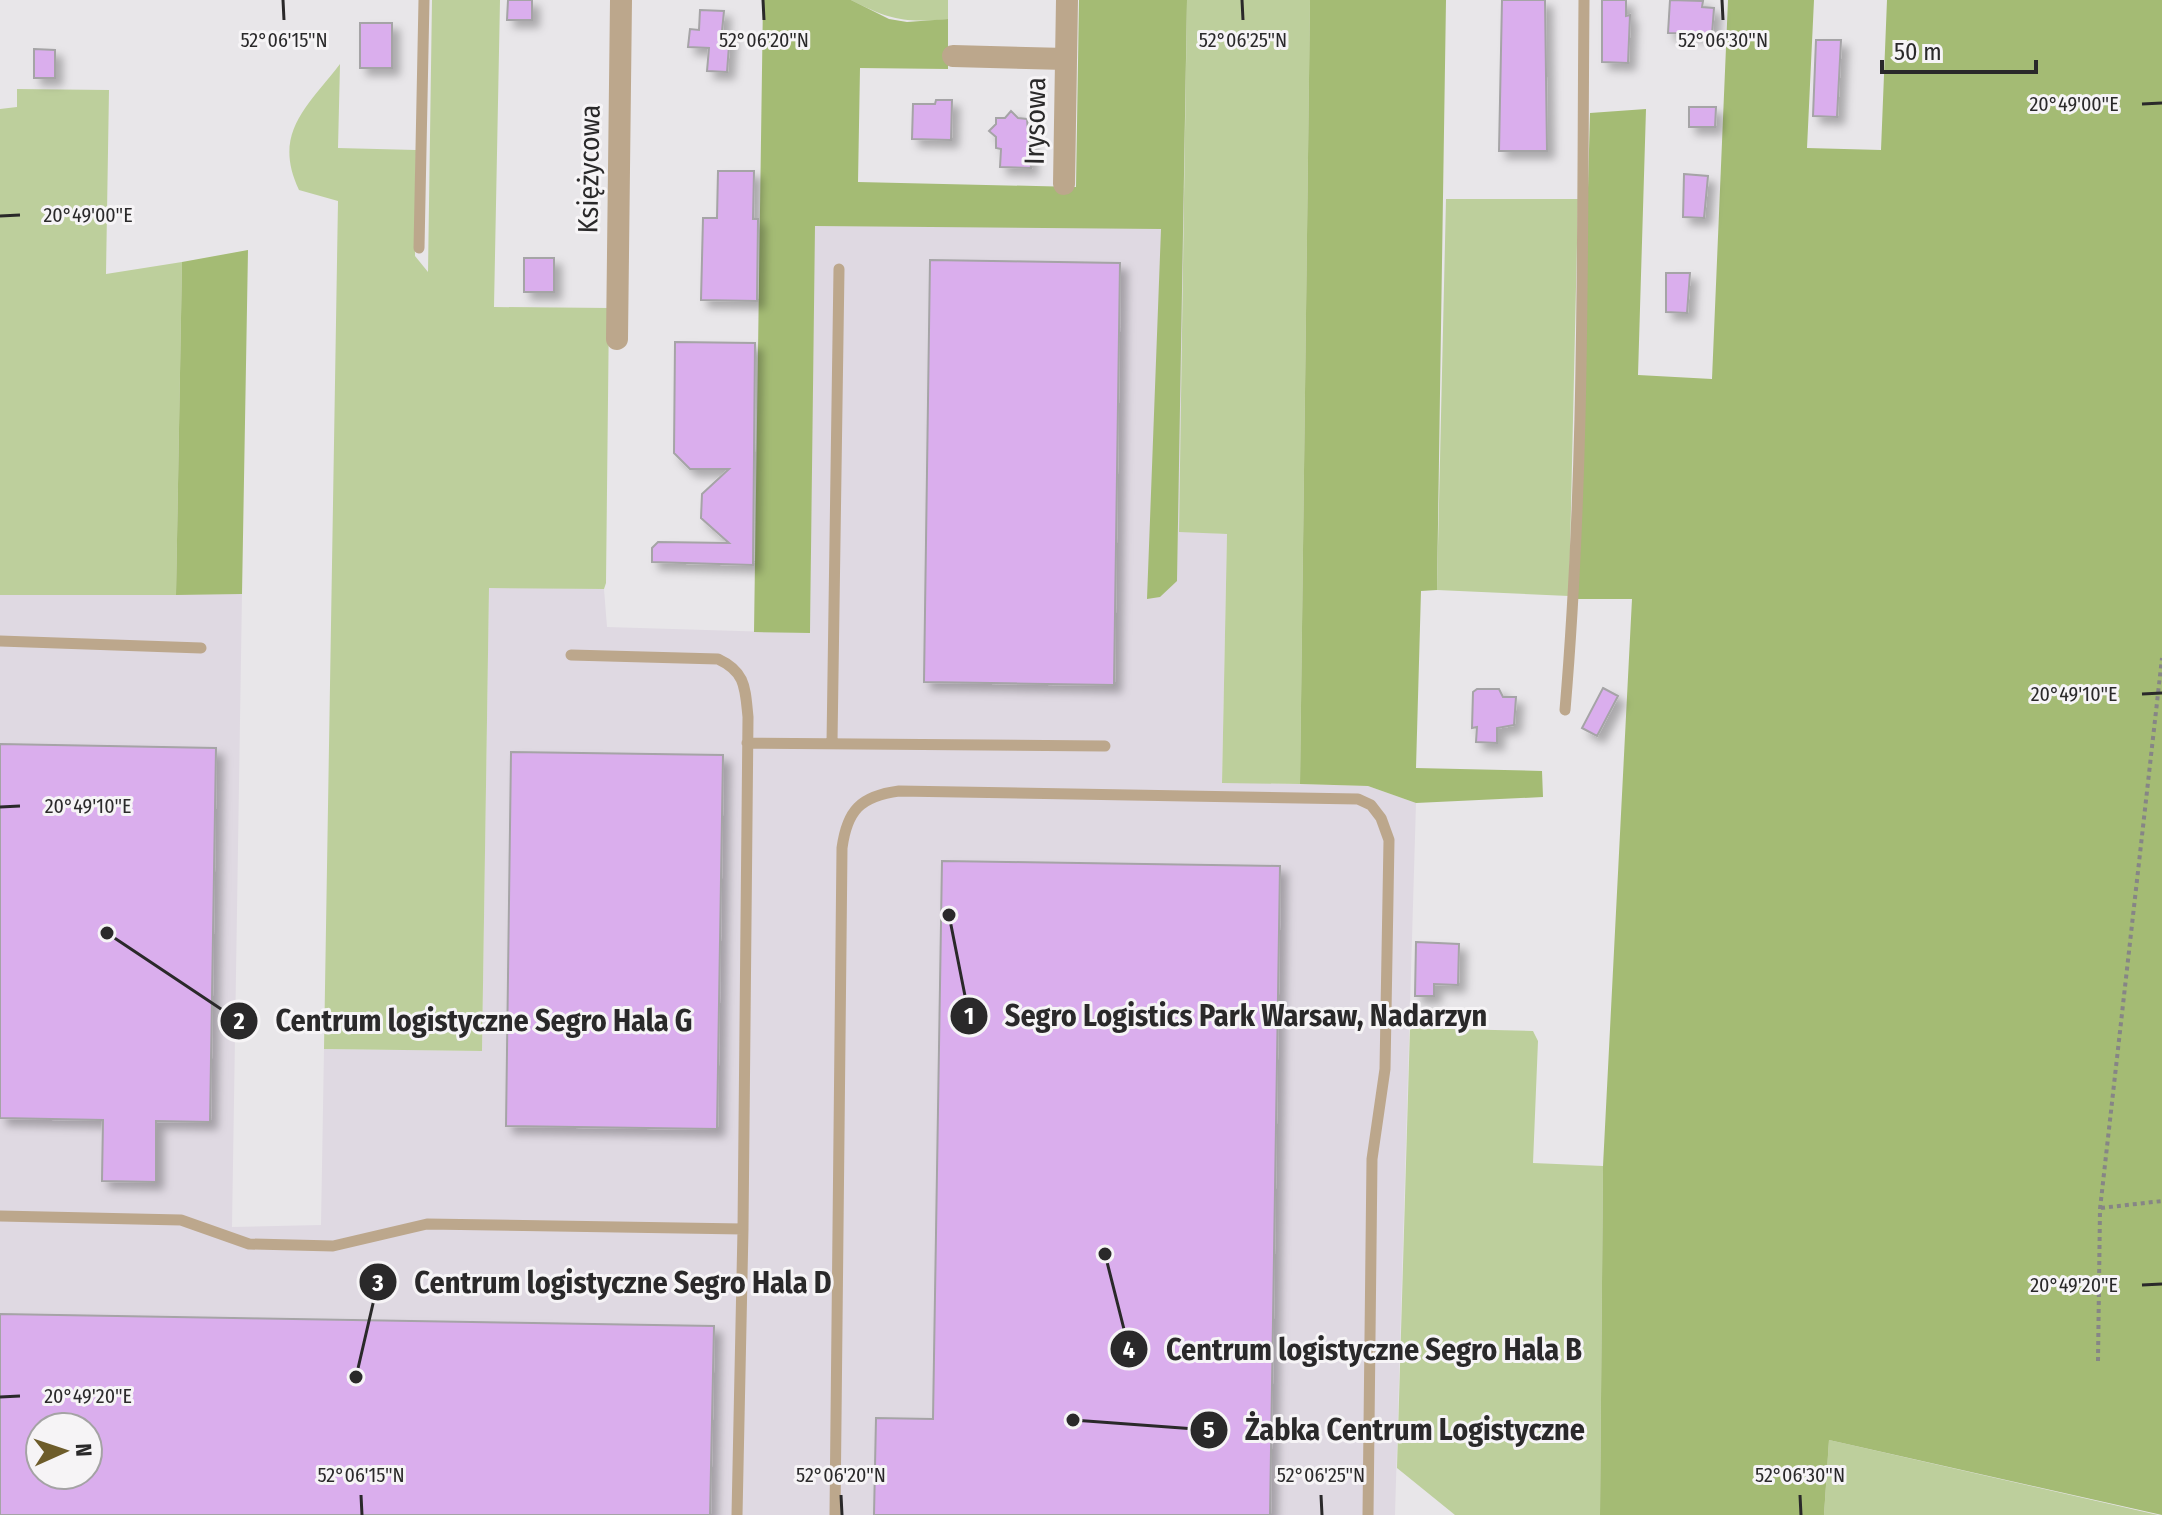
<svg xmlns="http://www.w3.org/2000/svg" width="2162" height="1515" viewBox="0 0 2162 1515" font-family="'Fira Sans Condensed',sans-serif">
<defs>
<filter id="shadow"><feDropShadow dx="7" dy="7" stdDeviation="4" flood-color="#0004"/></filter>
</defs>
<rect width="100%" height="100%" fill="#e8e6e9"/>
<path fill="#dfd9e2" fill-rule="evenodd" d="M1184,188l-5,343 48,3 -5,248 146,4 48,17 -21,712h-1395v-920l242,-1 -10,633 89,-2 3,-176 158,2 7,-464 115,2 3,38 203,6 4,-407 261,1zM40,1427h48v48h-48z"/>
<path fill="#bdcf9c" d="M432,0h68l-6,307 115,1 -3,275 -2,6 -115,-1 -7,463 -158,-2 14,-848 -39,-11c-27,-57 8,-83 41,-126l-2,84 78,2 -1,106 13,16z
M851,0h97v19c-43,4 -58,1 -97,-19z
M1187,0h123l-10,784 -78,-1 5,-249 -48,-2z
M17,89l92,1 -3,184 76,-12 -6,333h-176v-486l17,-2z
M1446,199h132l-9,397 -132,-6z
M1410,1028l123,3 5,10 -5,122 70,3 -3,349h-145l-58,-47z
M1829,1440l329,75h-334z"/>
<path fill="#a4bb74" d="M763,0h88l38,19 18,3 41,-3v50l-88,-1 -2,114 218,5 3,-187h108l-10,581 -17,16 -13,2 14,-370 -346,-3 -5,407 -56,-1z
M1310,0h136l-9,590 -16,1 -5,177 126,3 1,26 -127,6 -48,-17 -68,-2z
M1728,0h86l-7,148 74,2 6,-150h275v1515l-333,-75 -5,75h-224l3,-349 29,-567h-55l13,-486 56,-4 -8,266 74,4z
M248,250l-6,344 -66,1 6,-333z"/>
<path fill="#daaeed" stroke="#a5a4a6" stroke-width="2" fill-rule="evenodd" filter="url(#shadow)" d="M508,0h24v20h-25z
M1502,0h43l2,151h-48z
M1602,0h24v16l4,-1 -2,48 -26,-1z
M1670,0l33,1 -1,6 12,1 -2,26 -44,-1z
M700,10l24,1 -2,20 8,1 -3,40 -20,-1 2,-23 -21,-1 2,-18 9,1z
M360,23h32v45h-32z
M1816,40h25l-4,77 -24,-1z
M34,49l21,1v28h-21z
M936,100h16l-1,40 -39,-1 1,-35h22z
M1689,107h27l-1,20h-26z
M1011,111l7,7 9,1 4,49 -31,-1 1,-18 -5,-1v-11l-7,-6 7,-7v-6h9z
M718,171h36l-1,48h5l-1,82 -56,-1 2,-82h14z
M1684,174l24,2 -4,42 -21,-1z
M524,258h30v34h-30z
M930,260l190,3 -6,422 -190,-3z
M1666,273h24l-3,40 -21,-1z
M675,342l80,1 -2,222 -101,-3v-14l6,-6 71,1 -28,-25 1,-24 27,-25h-39l-16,-16z
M1603,688l15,8 -21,40 -15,-8z
M1477,689h22l4,8h13l-2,28 -17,3v15l-21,-1 1,-15 -5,1 1,-36z
M0,744l216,4 -6,374 -54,-1v61l-54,-1 1,-61 -103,-2z
M511,752l212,3 -6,374 -211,-3z
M942,861l338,5 -10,649h-396l2,-97 57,1z
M1416,942l43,2 -1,41 -24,-1v12h-19z
M0,1314l714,12 -4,189h-710zM40,1427h48v48h-48z"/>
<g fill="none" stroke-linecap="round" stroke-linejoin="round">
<path stroke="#868586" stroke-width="4" stroke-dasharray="4 4" stroke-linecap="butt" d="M2101,1208l61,-7
M2098,1361l2,-152 62,-551"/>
<path stroke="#bca78c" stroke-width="11" d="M419,248l5,-248
M0,641l201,7
M571,655l147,4c28,13 27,29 30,58l-5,512
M1565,710c20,-235 17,-474 19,-710
M747,743l358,3
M832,743l7,-474
M0,1216l181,4 68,24 84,2 94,-22 316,5 -6,286
M835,1515l7,-667c5,-37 18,-52 57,-57l459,8 13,6 10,13 8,22 -4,229 -13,90 -4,356"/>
<path stroke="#bca78c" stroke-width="22" d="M953,56l113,3
M1064,184l3,-184
M617,339l4,-339"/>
</g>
<path fill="none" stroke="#2a292a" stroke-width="3" d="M283,0l1,20M763,0l1,20M1242,0l1,20M1722,0l1,20M2142,104l20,-1M0,216l20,-1M2142,694l20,-1M0,807l20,-1M2142,1285l20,-1M0,1397l20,-1M361,1495l1,20M841,1495l1,20M1321,1495l1,20M1800,1495l1,20"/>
<g text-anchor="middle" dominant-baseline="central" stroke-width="6" stroke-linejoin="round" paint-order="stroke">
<g font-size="28" fill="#2a292a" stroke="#f6f4f6">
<text transform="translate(1035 121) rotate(-89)">Irysowa</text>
<text transform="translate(589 169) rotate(-89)">Księżycowa</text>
</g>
</g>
<g font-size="20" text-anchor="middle" fill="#2a292a" stroke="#f6f4f6" stroke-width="6" stroke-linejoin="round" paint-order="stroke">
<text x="284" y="47">52°06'15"N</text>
<text x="764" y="47">52°06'20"N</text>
<text x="1243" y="47">52°06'25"N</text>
<text x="1723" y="47">52°06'30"N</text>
<text x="2074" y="111">20°49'00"E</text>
<text x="88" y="222">20°49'00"E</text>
<text x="2074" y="701">20°49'10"E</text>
<text x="88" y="813">20°49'10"E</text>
<text x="2074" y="1292">20°49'20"E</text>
<text x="88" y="1403">20°49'20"E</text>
<text x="361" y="1482">52°06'15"N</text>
<text x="841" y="1482">52°06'20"N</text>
<text x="1321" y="1482">52°06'25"N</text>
<text x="1800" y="1482">52°06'30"N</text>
</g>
<path fill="none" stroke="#2a292a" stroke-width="3" d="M949 915L969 1016M107 933L239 1021M356 1377L378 1282M1105 1254L1129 1349M1073 1420L1209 1430"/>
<g fill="#2a292a" stroke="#f6f4f6" stroke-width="3">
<circle cx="949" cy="915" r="8"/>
<circle cx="107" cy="933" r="8"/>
<circle cx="356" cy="1377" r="8"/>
<circle cx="1105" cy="1254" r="8"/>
<circle cx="1073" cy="1420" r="8"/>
<circle cx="969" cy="1016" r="20"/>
<circle cx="239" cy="1021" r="20"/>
<circle cx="378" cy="1282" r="20"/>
<circle cx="1129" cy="1349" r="20"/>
<circle cx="1209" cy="1430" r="20"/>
</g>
<g font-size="24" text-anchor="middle" font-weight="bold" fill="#fff">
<text x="969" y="1024">1</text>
<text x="239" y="1029">2</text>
<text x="378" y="1291">3</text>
<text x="1129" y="1358">4</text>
<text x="1209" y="1438">5</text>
</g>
<g font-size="30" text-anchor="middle" font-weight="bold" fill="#2a292a" stroke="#f6f4f6" stroke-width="6" stroke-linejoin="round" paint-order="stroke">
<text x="1246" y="1026">Segro Logistics Park Warsaw, Nadarzyn</text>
<text x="484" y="1031">Centrum logistyczne Segro Hala G</text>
<text x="623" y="1293">Centrum logistyczne Segro Hala D</text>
<text x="1374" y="1360">Centrum logistyczne Segro Hala B</text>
<text x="1415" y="1440">Żabka Centrum Logistyczne</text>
</g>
<g transform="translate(64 1451) rotate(87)"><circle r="38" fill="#f6f4f6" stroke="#a4a3a4" stroke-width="2"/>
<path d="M0-6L14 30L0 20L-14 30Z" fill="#6d5c2a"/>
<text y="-12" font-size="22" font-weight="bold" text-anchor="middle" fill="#2a292a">N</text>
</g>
<path d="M1882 60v12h154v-12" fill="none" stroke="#2a292a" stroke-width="4"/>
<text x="1894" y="60" font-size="24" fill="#2a292a" stroke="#f6f4f6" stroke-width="6" paint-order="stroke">50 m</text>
</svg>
